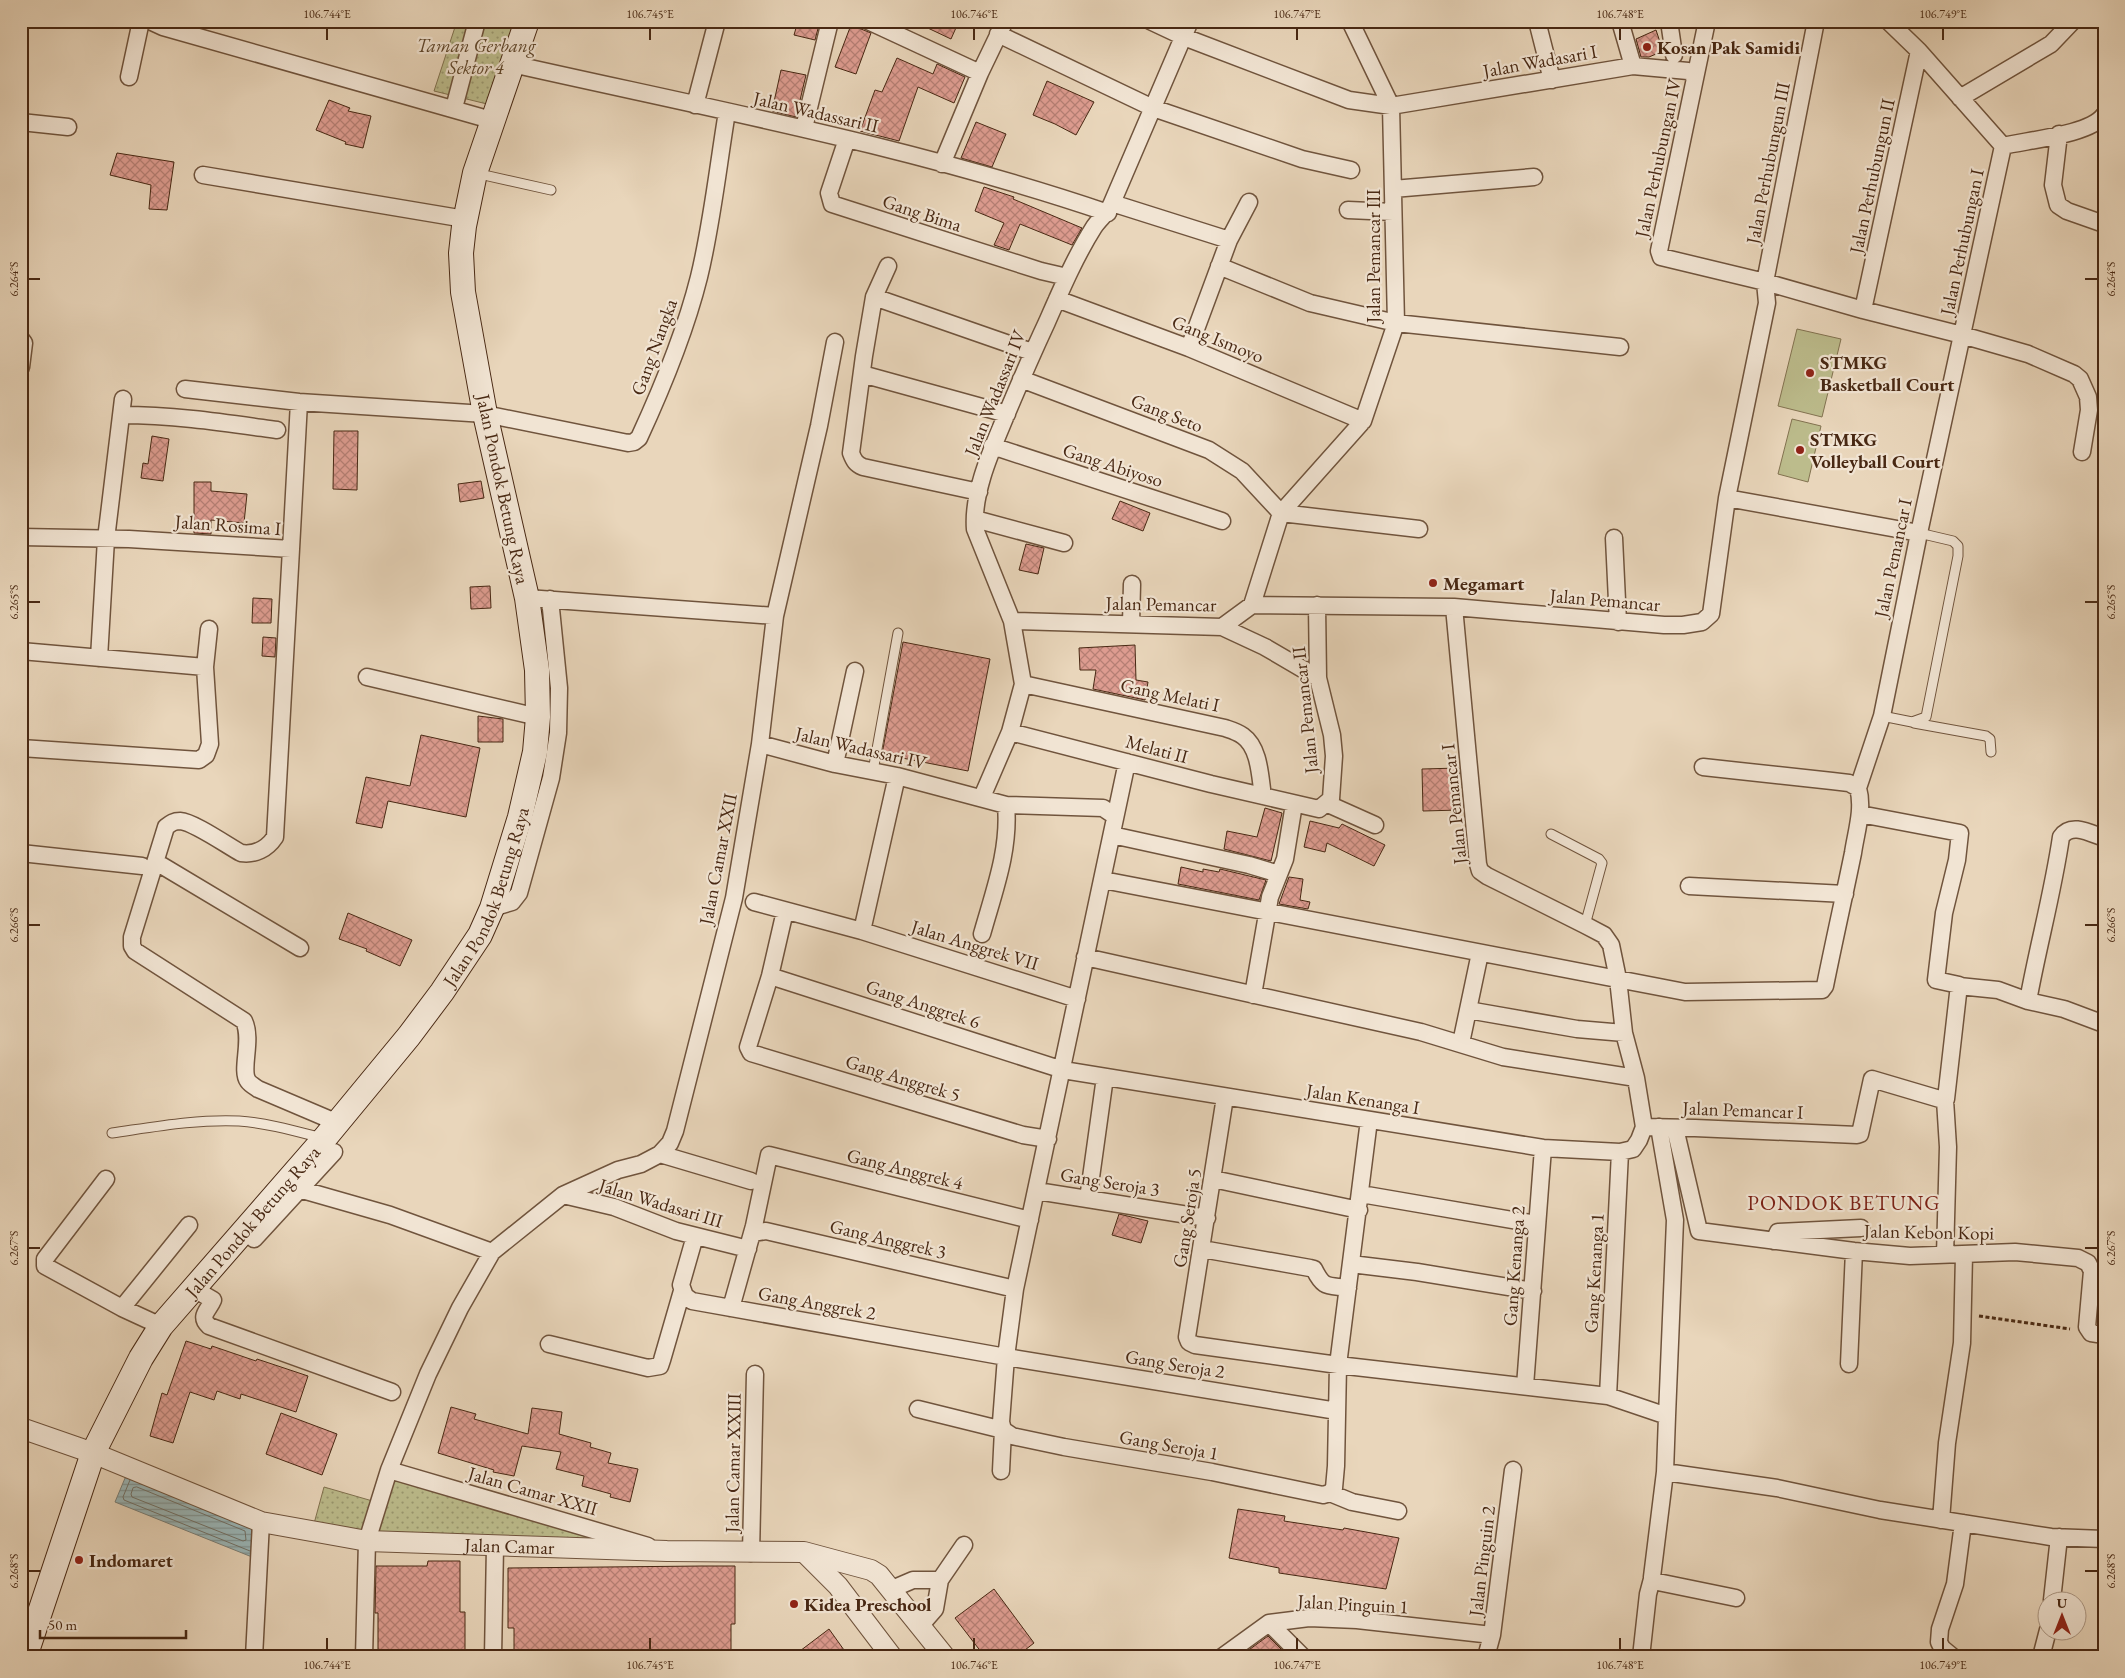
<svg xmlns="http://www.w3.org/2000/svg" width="2125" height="1678" viewBox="0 0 2125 1678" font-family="'EB Garamond',serif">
<defs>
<pattern id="grass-dots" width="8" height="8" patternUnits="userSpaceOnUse" patternTransform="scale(1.25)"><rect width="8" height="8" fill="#bcbc8c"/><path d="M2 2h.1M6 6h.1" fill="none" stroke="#9b9971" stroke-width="1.8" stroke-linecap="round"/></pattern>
<pattern id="water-rules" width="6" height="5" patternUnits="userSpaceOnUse" patternTransform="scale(1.25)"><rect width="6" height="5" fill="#9ab7b9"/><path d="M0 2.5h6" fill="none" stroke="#809595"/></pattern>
<pattern id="building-cross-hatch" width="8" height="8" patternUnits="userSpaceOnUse" patternTransform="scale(1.25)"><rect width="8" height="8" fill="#dd9c90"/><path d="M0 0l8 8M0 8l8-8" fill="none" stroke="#b57f74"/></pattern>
</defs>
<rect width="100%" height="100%" fill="#e9d6bb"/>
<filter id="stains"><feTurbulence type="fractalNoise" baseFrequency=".004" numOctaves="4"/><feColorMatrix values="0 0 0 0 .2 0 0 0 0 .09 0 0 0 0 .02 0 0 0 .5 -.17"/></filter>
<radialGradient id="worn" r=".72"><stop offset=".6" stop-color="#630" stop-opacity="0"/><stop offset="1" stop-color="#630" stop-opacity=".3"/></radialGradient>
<path fill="url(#grass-dots)" stroke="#827250" d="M457,21h61l-27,84 -57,-14z
M391,1475l271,75 -293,-9z
M324,1487l52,15 -9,39 -55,-10z"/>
<path fill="#bcbc8c" stroke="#827250" d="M1797,329l44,10 -19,78 -44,-11z
M1792,419l29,7 -13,56 -30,-8z"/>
<path fill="url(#water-rules)" stroke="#797e77" d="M128,1471l130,53 -1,35 -142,-57z"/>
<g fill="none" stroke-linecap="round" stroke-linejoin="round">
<path stroke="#717066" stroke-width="1" d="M130,1480l-7,17 1,3 126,51
M137,1487l108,44 1,9 -3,1 -111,-44 -1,-3 2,-6z"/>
</g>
<path fill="url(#building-cross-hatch)" stroke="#482813" d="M798,21h22l-5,19 -21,-5z
M913,21h46l-8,18z
M851,25l20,8 -15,41 -21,-7z
M1656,30l7,21 -14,6h-8l-5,-18z
M897,58l36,16 4,-10 28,13 -11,26 -36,-16 -19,54 -39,-10 15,-41 7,2z
M781,70l25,5 -10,42 -24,-6z
M1047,81l47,21 -18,33 -21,-11 -22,-9z
M329,100l21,8 -2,3 23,5 -8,32 -18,-4 1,-2 -30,-12z
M976,122l30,12 -14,33 -31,-9z
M117,153l57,9 -7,48 -18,-1 2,-24 -41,-10z
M984,187l30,10 -1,2 69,29 -10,17 -52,-21 -11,26 -15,-5 10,-22 -29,-12z
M334,431h24l-1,59 -24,-1z
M152,436l17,3 -6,42 -22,-3 2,-15 5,1z
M481,481l3,17 -24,4 -2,-18z
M194,482h17v9l36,3 -3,29 -33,-3v14l-17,-1z
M1120,501l30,12 -7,18 -31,-12z
M1026,544l18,4 -6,26 -19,-4z
M490,586l1,22 -20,1 -1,-22z
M253,598l19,1 -1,24h-19z
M263,637l13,1 -1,19 -13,-1z
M903,642l87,17 -22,112 -86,-17z
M1135,645l1,35 12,2 -3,18 -52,-11 3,-19h-16l-1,-22z
M478,716l25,3v23h-25z
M421,735l59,13 -14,69 -78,-16 -6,27 -26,-5 10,-46 44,9z
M1459,768l1,42 -37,1 -1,-42z
M1265,808l17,5 -11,48 -47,-12 3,-18 30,6z
M1310,821l29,7 3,-4 43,21 -11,21 -47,-23 -2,9 -21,-5z
M1181,867l22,5v-3l16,3 1,-3 46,11 -7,20 -81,-16z
M1289,877l14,2 -3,21 10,2 -2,7 -29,-5z
M348,913l64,27 -12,26 -34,-15 1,-2 -28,-10z
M1119,1214l29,7 -7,22 -29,-8z
M186,1341l25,8 1,-3 44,15 1,-2 51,17 -12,36 -55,-18 -1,5 -23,-8 -3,9 -24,-8 -17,51 -23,-7 12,-43 5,2z
M451,1407l25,7 -2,5 54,15 4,-26 30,4 -3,22 32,9 -1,4 21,6 -3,10 30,6 -8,33 -20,-5 1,-3 -29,-8 2,-10 -28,-7 5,-17 -39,-6 -8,30 -21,-4 1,-2 -56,-17z
M281,1413l56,21 -15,41 -56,-21z
M1238,1509l47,7 -1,5 59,9 1,-2 55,10 -13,51 -107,-16v-5l-50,-10z
M428,1561h32v51h5v43l-47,-1v3h-40v-44h-3l1,-47h51z
M702,1566h33v58h-4v33h-217v-29h-6v-60z
M994,1589l40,54 -18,14h-31l-30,-39z
M829,1629l20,28h-57z
M1268,1636l21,21h-50z"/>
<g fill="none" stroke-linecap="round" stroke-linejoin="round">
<defs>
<path id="service" d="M475,173l76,17
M1882,716l30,6 14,-5 32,-161v-10l-5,-5 -34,-8
M1914,723l72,13 4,3 1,13
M873,771l25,-138
M1551,834l48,25 3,4 -17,62
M112,1133c42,-6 85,-14 127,-12 28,2 56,10 83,17"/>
<path id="minor" d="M150,21l13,6 328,93
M868,21l112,52 25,-52
M1150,21l34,16 165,63 42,6 242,-40 55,5 7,5
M1537,21l15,59
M1620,21l13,45
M1669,21l5,34
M1707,21l-48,230 2,6 104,25 98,28 99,25 66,19 46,20 6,5 8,18 1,13 -7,42
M1888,21l31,30 84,95
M998,34l155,74 149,51 49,11
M512,64c200,45 402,83 596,149
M129,77l12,-56
M1960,98l91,-54 22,-23
M695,105l22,-84
M454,108l23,-87
M21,122l47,5
M804,128l26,-107
M2059,134l-6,51 5,20 9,6 37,13
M847,139l-18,54 3,11 209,67 26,6
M2003,146c24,-6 87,-11 101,-31
M942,164l38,-91
M203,175l262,44
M1393,189l141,-12
M1112,203l117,37
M1348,210l45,2
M888,266l-14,31 -10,59 -13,97c3,8 5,11 12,14l116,25
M1219,266l91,37 86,20 224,24
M874,297l158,55
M1057,299l132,49 174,73
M1863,310l56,-259
M21,339l3,4 -3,24
M1189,348l40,-108 20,-38
M862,374l145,40
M1021,379l188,71 33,21 39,42 138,16
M185,389l114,13 186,12 143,29 6,-1 5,-4c24,-52 46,-105 60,-161 13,-53 19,-111 28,-165
M122,415c52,0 104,8 155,15
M992,446l230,75
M1727,498l192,35
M975,519l89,24
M21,537l108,2 162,10 8,-147
M1614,538l4,84
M291,549l-16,288c-8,12 -20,18 -34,16 -13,-7 -47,-31 -61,-32 -6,0 -9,2 -14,6l-34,110v9l3,5 109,70c9,19 -4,49 4,60 2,3 7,6 10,8l80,34
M1252,605l29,-92 82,-92 33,-98 -5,-217 -41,-85
M1454,607l24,257 2,7 7,5 98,49 19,10 7,10 7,34 6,54 12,45 8,49 51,1 162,7 3,-1 12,-55 71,21 3,-1 13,-114 -23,-5 8,-67 13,-53 3,-27 -100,-19
M775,616l44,-190 16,-84
M1012,621l210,6 30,-22 202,2 210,18h19l19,-3 9,-8 16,-116 40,-195 -2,-21 51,-261
M1131,624l1,-40
M1222,627l43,20 53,31
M21,651l184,16
M99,658l7,-119 17,-140
M367,677l171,40
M1023,684l202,44c6,2 13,4 18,8 17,12 17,42 20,60
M1010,732l201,52 108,25 12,-10 3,-43 -2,-21 -14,-57 -1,-73
M760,744l75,20 62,12 109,29 97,3 12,8
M21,748l178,12 7,-5 4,-11 -5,-77 4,-38
M835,764l20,-93
M1858,788l24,-72 37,-183 84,-387
M982,797l28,-65 13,-48 -11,-63 -37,-92c-3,-38 18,-82 32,-116 13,-31 26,-61 40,-91 14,-32 28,-65 47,-95 6,-9 14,-14 18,-24l78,-182
M1328,804l47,21
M1112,835l137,30 30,9
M21,853l121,13
M156,862l144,86
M1103,880l582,112 137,-2 3,-4c9,-45 19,-89 28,-133 3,-21 11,-44 5,-65l-9,-5 -17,-2 -129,-14
M1689,886l156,8
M754,902l108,29 215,68
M492,908l20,-6 7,-9 32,-115 7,-45 1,-45 -9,-89
M785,911l-15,65 -22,71 3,6 272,82 25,4
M862,931l35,-155
M982,934c12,-43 28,-84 24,-129
M1085,957l336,75 82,25 133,21
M770,976l293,94 480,78 77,4 13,-3 6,-9 5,-13
M1959,986l39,4 30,11 36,8 40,15
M1253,995l17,-98 15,-38 9,-55
M2028,1001c10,-55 25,-109 33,-164 10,-15 29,-4 43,1
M1468,1010l109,19 47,4
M1461,1043l19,-90
M1225,1097l-38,240 2,5 6,3 143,20 270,31 59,20 -2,56 -13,105 1,4 83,17
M1945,1100l3,47 -3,108
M1659,1127l16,93 -8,196
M1675,1128l24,103 155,20 56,5 105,-4 63,6 10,5 4,8 -5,56 4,6 13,2
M660,1154l91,27
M106,1179l-61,80v7l77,42 39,18
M1213,1179l146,31
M299,1189l91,26 102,37
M1037,1191l170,27
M1361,1194l175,30
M563,1195l51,12 62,24 72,18
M1088,1199l17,-122
M752,1233l14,-2 249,58
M695,1236l-14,49 4,11 7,5 314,56 331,54
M254,1239l80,-87
M1774,1241l4,-9 83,-4
M1202,1249l108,19 4,1c10,20 13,16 34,19
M1351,1264l66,8 116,19
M194,1289l19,11c-4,10 -15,16 -4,26l183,66
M122,1308l67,-83
M731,1308l23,-82 15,-71 261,65
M549,1344l99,24 12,-2 2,-6 20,-69
M1849,1364l5,-113
M1525,1386l18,-238
M1608,1396l12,-244
M918,1409l85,21 9,6 52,11 148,25 111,23 7,-2
M389,1470l259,76
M1001,1471l2,-41 -2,-8 5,-65 9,-68 112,-527
M1665,1472l112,16 103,22 171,27 53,2
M1330,1493l4,-5 2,-22 2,-101 31,-245
M1330,1493l22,9 46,9
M1941,1520l6,-77 15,-100 2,-88
M751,1553l4,-179
M892,1589l21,-9h27
M2052,1600l7,-63
M1269,1623l34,34
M921,1625l14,-16 5,-29 24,-35
M254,1657l7,-135
M364,1657l3,-116 22,-71 39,-96 32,-66 32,-56 71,-57 55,-25 23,-6 19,-10 10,-11 5,-12 59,-233 26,-154 15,-128 -248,-18
M493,1657l2,-111
M1222,1657l47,-34 40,-5 48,2 135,15
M1486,1657l6,-22 21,-165
M1641,1657l7,-63 4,-15
M1953,1657l-11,-9 -3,-6 1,-13 15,-45 8,-61
M2041,1657l7,-27"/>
<g id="tertiary">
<path id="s1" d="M21,1428l72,25 168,69 106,19 300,10 137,1 67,18 8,5 66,82"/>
<path d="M806,1554l32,32 54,71"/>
</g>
<g id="secondary">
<path id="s2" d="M25,1657l68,-204 48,-95 20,-32 163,-187 85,-103 33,-44 38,-57 12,-27 28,-91 15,-65 3,-35 -1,-47 -10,-72 -42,-184 -22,-122 -2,-39 3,-27 11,-53 52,-152"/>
</g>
</defs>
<use href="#service" stroke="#70543d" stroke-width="11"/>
<use href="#minor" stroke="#70543d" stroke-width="19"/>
<use href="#tertiary" stroke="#70543d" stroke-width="22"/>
<use href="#secondary" stroke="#482813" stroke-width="26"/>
<path stroke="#482813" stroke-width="3" stroke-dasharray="4 2.5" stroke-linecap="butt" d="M1979,1316l91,13"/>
<use href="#service" stroke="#f1e4d3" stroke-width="9"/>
<use href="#minor" stroke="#f1e4d3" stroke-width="16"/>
<use href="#tertiary" stroke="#f1e4d3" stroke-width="20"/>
<use href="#secondary" stroke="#f1e4d3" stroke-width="24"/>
</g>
<path fill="none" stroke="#482813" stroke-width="2" d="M327,28v12M650,28v12M974,28v12M1297,28v12M1620,28v12M1943,28v12M28,279h12M2085,279h13M28,602h12M2085,602h13M28,925h12M2085,925h13M28,1248h12M2085,1248h13M28,1571h12M2085,1571h13M327,1638v12M650,1638v12M974,1638v12M1297,1638v12M1620,1638v12M1943,1638v12"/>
<g fill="#8f2418" stroke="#f1e4d3" stroke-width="2">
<circle cx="1647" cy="47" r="5"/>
<circle cx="1810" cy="373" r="5"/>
<circle cx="1800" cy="450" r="5"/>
<circle cx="1433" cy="583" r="5"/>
<circle cx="79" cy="1560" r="5"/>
<circle cx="794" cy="1604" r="5"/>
</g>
<g text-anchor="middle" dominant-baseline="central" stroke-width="4.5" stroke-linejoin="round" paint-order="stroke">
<g font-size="19" font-style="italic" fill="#5f462b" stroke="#f1e4d3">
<text x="476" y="45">Taman Gerbang<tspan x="476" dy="22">Sektor 4</tspan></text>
</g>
<g font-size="19" font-weight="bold" fill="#482813" stroke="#f1e4d3" text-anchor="start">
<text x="1657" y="47">Kosan Pak Samidi</text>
<text x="1820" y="362">STMKG<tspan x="1820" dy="22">Basketball Court</tspan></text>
<text x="1810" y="439">STMKG<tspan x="1810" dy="22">Volleyball Court</tspan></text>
<text x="1443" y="583">Megamart</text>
<text x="89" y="1560">Indomaret</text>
<text x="804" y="1604">Kidea Preschool</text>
</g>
<g font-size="19" fill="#482813" stroke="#f1e4d3">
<text transform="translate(1540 61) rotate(-10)">Jalan Wadasari I</text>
<text transform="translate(816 112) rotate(13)">Jalan Wadassari II</text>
<text transform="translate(1658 158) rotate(-78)">Jalan Perhubungan IV</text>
<text transform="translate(1768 163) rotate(-79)">Jalan Perhubungun III</text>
<text transform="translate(1872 176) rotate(-78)">Jalan Perhubungun II</text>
<text transform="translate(922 213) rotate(18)">Gang Bima</text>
<text transform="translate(1962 242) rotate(-78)">Jalan Perhubungan I</text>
<text transform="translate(1373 256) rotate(-90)">Jalan Pemancar III</text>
<text transform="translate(1218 339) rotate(22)">Gang Ismoyo</text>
<text transform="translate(654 347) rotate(-70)">Gang Nangka</text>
<text transform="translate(995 393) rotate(-68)">Jalan Wadassari IV</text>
<text transform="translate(1167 413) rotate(21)">Gang Seto</text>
<text transform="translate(1113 465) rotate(18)">Gang Abiyoso</text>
<text transform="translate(503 489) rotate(78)">Jalan Pondok Betung Raya</text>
<text transform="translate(228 525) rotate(4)">Jalan Rosima I</text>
<text transform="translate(1893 558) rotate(-78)">Jalan Pemancar I</text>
<text transform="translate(1605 600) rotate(5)">Jalan Pemancar</text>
<text transform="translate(1161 604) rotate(1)">Jalan Pemancar</text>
<text transform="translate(1170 695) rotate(12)">Gang Melati I</text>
<text transform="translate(1305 710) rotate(-96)">Jalan Pemancar II</text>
<text transform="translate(861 748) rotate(13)">Jalan Wadassari IV</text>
<text transform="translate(1157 749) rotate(15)">Melati II</text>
<text transform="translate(1454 804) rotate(-96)">Jalan Pemancar I</text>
<text transform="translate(718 859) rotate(-79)">Jalan Camar XXII</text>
<text stroke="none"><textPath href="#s2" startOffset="902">Jalan Pondok Betung Raya</textPath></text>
<text transform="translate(975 945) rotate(17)">Jalan Anggrek VII</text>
<text transform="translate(923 1004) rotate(18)">Gang Anggrek 6</text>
<text transform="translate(903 1078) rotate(17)">Gang Anggrek 5</text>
<text transform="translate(1363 1099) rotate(9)">Jalan Kenanga I</text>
<text transform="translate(1743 1110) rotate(2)">Jalan Pemancar I</text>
<text transform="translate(905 1169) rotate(14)">Gang Anggrek 4</text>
<text transform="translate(1110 1182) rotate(9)">Gang Seroja 3</text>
<text transform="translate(661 1203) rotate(17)">Jalan Wadasari III</text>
<text transform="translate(1187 1218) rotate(-81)">Gang Seroja 5</text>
<text stroke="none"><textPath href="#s2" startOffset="498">Jalan Pondok Betung Raya</textPath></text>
<text transform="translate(1929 1232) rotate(1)">Jalan Kebon Kopi</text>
<text transform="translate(888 1239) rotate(13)">Gang Anggrek 3</text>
<text transform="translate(1514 1266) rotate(-86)">Gang Kenanga 2</text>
<text transform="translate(1594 1273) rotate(-87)">Gang Kenanga 1</text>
<text transform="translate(817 1303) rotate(10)">Gang Anggrek 2</text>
<text transform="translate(1175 1364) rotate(9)">Gang Seroja 2</text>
<text transform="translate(1169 1445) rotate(10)">Gang Seroja 1</text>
<text transform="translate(733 1463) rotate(-89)">Jalan Camar XXIII</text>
<text transform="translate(533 1491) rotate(16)">Jalan Camar XXII</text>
<text stroke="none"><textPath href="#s1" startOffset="508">Jalan Camar</textPath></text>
<text transform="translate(1482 1561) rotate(-83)">Jalan Pinguin 2</text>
<text transform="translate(1353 1604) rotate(3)">Jalan Pinguin 1</text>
</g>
<g font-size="21" letter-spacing="1" fill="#7a1f14" stroke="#f1e4d3">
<text x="1844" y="1202">PONDOK BETUNG</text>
</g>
</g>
<rect width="2125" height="1678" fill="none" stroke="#e9d6bb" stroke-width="55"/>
<g transform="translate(2062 1616)"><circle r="24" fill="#f1e4d3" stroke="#ad9986"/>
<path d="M0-4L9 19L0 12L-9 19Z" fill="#8f2418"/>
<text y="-8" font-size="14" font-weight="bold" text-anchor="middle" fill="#482813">U</text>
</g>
<path d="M40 1630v8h146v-8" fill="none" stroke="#482813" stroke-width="2.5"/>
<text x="48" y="1630" font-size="15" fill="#482813" stroke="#f1e4d3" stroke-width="4" paint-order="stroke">50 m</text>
<rect x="28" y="28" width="2070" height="1622" fill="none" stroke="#482813" stroke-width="2"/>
<g font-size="12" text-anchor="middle" fill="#482813">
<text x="327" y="18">106.744°E</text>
<text x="650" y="18">106.745°E</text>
<text x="974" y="18">106.746°E</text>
<text x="1297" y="18">106.747°E</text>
<text x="1620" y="18">106.748°E</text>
<text x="1943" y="18">106.749°E</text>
<text transform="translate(14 279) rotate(-90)" y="4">6.264°S</text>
<text transform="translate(2111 279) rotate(-90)" y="4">6.264°S</text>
<text transform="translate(14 602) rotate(-90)" y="4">6.265°S</text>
<text transform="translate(2111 602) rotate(-90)" y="4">6.265°S</text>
<text transform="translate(14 925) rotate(-90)" y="4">6.266°S</text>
<text transform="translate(2111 925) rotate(-90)" y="4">6.266°S</text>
<text transform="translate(14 1248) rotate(-90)" y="4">6.267°S</text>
<text transform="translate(2111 1248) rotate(-90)" y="4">6.267°S</text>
<text transform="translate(14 1571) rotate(-90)" y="4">6.268°S</text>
<text transform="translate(2111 1571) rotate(-90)" y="4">6.268°S</text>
<text x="327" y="1669">106.744°E</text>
<text x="650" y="1669">106.745°E</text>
<text x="974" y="1669">106.746°E</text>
<text x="1297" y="1669">106.747°E</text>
<text x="1620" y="1669">106.748°E</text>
<text x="1943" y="1669">106.749°E</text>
</g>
<rect width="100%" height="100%" filter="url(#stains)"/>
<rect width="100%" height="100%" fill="url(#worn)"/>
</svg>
